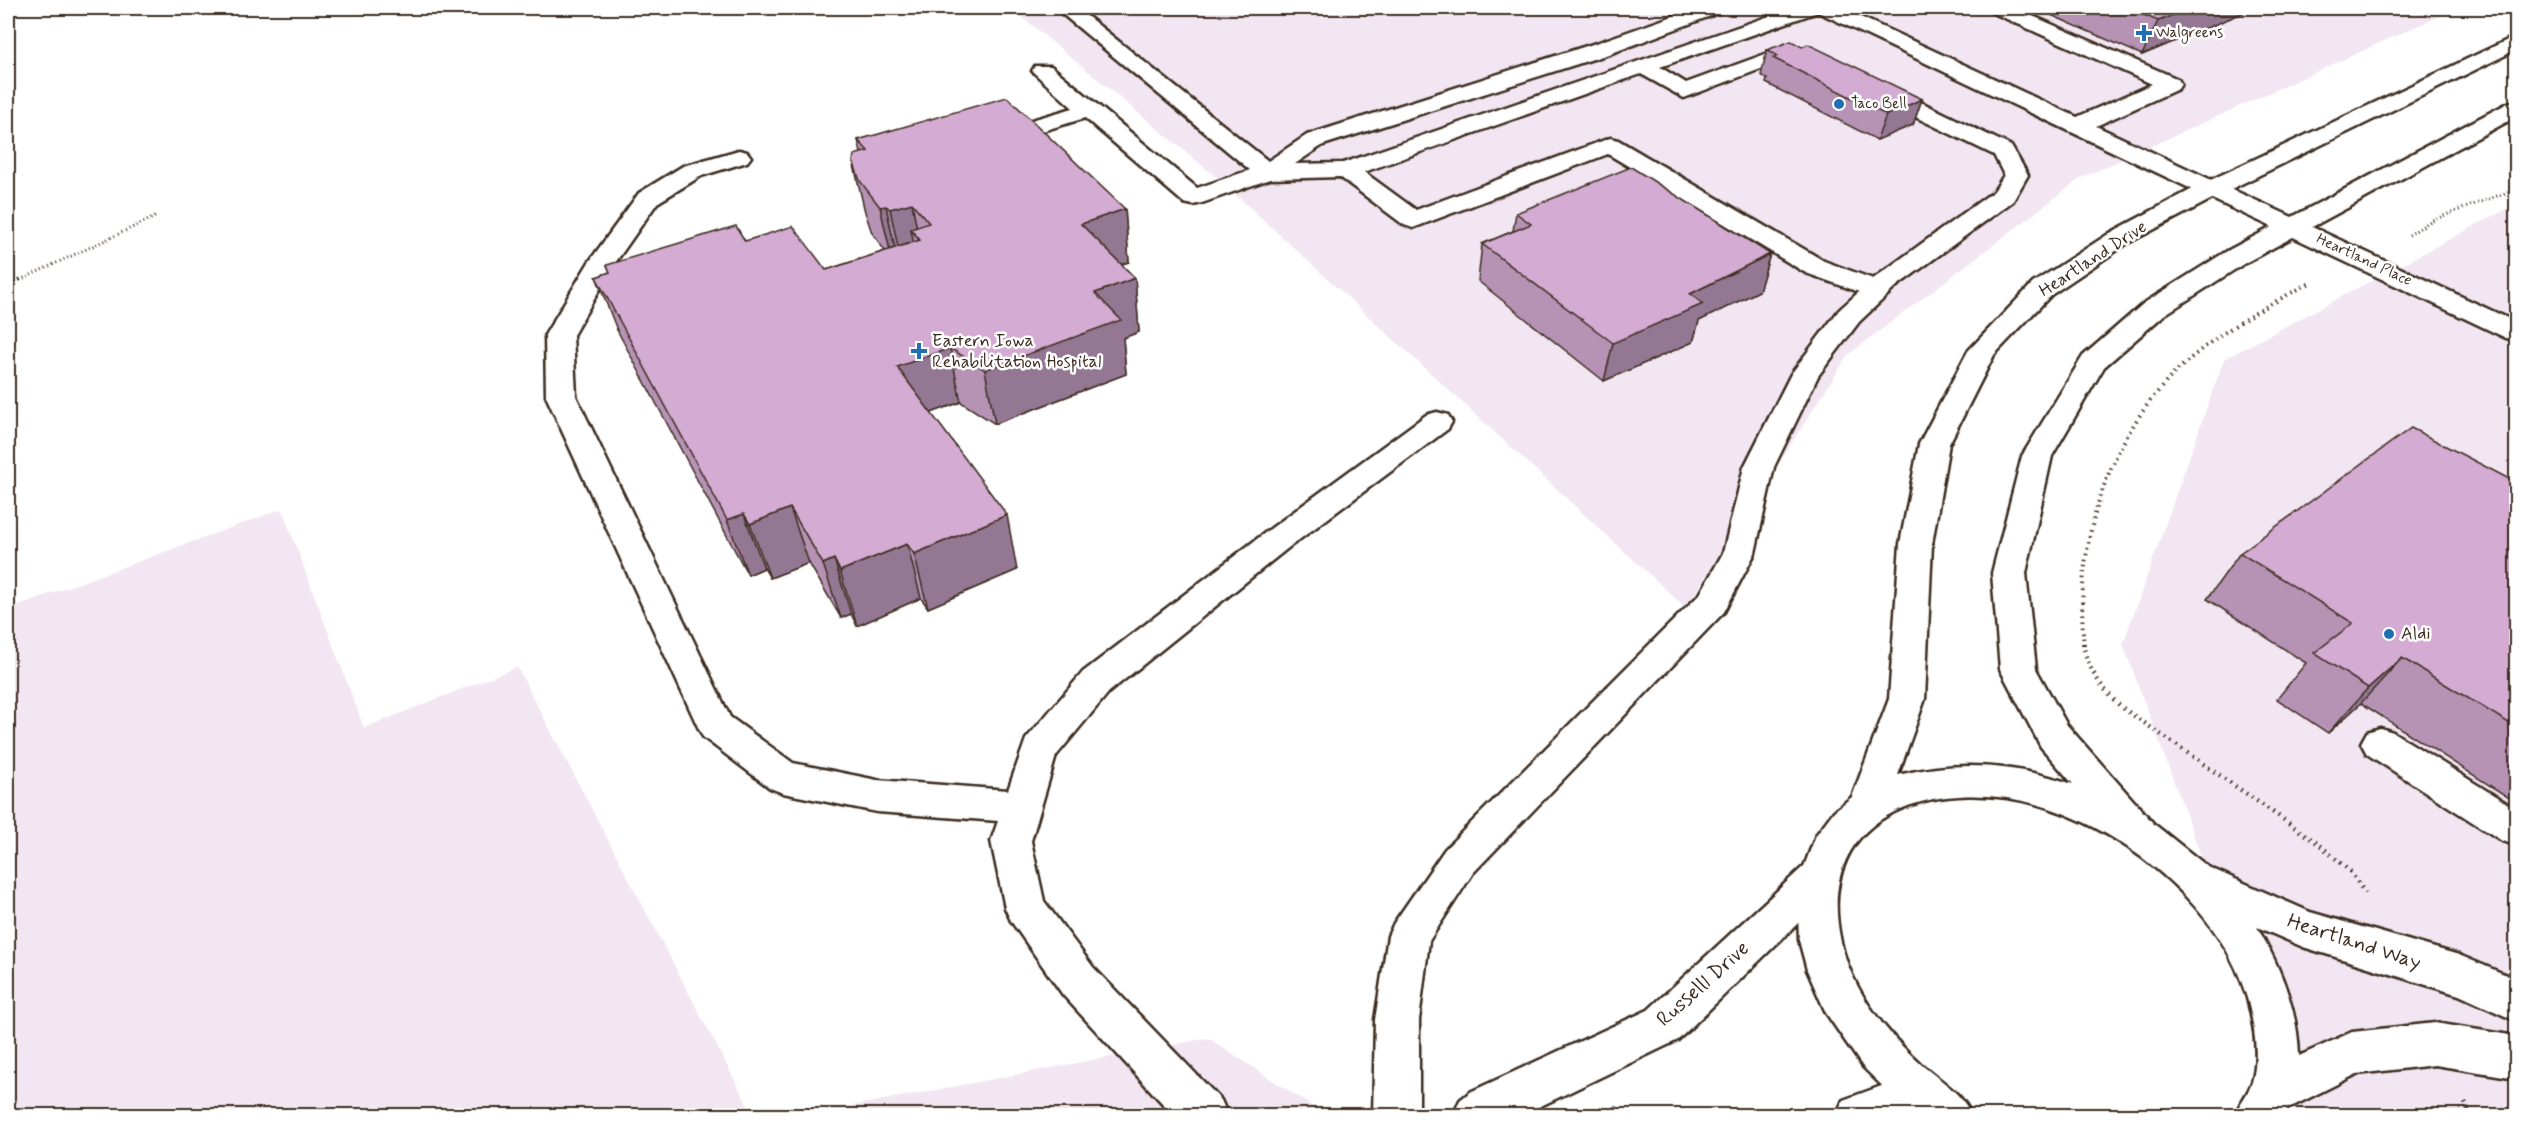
<svg xmlns="http://www.w3.org/2000/svg" width="2524" height="1123" viewBox="0 0 2524 1123" font-family="Mynerve,sans-serif">
<rect width="100%" height="100%" fill="#fff"/>
<filter id="ink" filterUnits="userSpaceOnUse"><feTurbulence type="fractalNoise" baseFrequency=".0167" numOctaves="2"/><feDisplacementMap in="SourceGraphic" scale="12" xChannelSelector="R" yChannelSelector="G"/><feConvolveMatrix kernelMatrix="1 2 1 2 8 2 1 2 1" color-interpolation-filters="sRGB"/></filter>
<g filter="url(#ink)">
<path fill="#f2e6f2" d="M1011,8h1446l-376,170 -233,177 -162,253 -466,-428z
M2516,204v911h-219l-174,-471 101,-285z
M282,509l82,219 153,-61 236,448h-745v-506z
M1208,1038l118,77 -527,1z"/>
<g fill="none" stroke-linecap="round" stroke-linejoin="round">
<defs>
<path id="service" d="M1055,8h22l191,153 39,-26 289,-92 100,-35h28l-3,4 -109,41 -289,92 -28,19 48,-1 450,-155h48l236,109 75,-33 -161,-72 -3,-4h26l164,71 3,5 -3,5 -82,37 124,58 3,5 -3,5 -9,2 -9,-2 -384,-182 -158,55 26,16 85,-31 44,1 3,5 -3,5 -41,1 -90,34 -43,-24 -277,98 52,38 194,-72 8,2 206,121 49,18 121,-88 10,-16 -10,-20 -124,-60 -3,-5 3,-5h16l125,61 17,29 -15,26 -116,85 -38,36 -41,54 -44,91 -19,86 -31,59 -251,261 -44,68 -10,79v96h-46l2,-96 13,-84 6,-13 51,-74 255,-255 23,-41 21,-86 47,-93 48,-64 20,-18 -53,-19 -198,-119 -195,74 -9,-3 -64,-48 -70,2 -68,24 -9,2 -9,-2 -99,-85 -82,25h-16l-4,-5 4,-5 86,-25 -41,-37 3,-5h16l146,122 53,-18z
M739,150l8,2 4,5 -4,5 -46,14 -44,27 -42,60 -42,72 3,61 154,321 63,46 84,17 131,10 18,-51 57,-67 183,-140 160,-117 11,-3 11,3 4,7 -4,7 -160,119 -179,144 -53,64 -25,85 13,60 49,66 128,133 7,16h-54l-111,-121 -52,-74 -6,-13 -14,-67 7,-20 -121,-9 -94,-19 -13,-5 -67,-51 -5,-10 -152,-331 -1,-61 44,-73 50,-69 44,-27z
M2380,728l13,4 123,77v36l-14,-4 -135,-87 -6,-11 6,-11z
M1818,860l14,6 6,12 -6,12 -154,150 -158,76h-67l7,-16 10,-8 178,-82 156,-144z
M1920,1072l16,6 7,16 -7,16 -14,6h-86l7,-16z"/>
<path id="minor" d="M2516,36v14l-285,139 61,28 216,-114 8,-2v16l-204,110 204,95v18l-10,-2 -213,-101 -48,26 -81,52 -60,52 -52,89 -26,117 10,96 31,56 87,99 54,43 102,45 149,43 57,24v42l-57,-26 -156,-48 -46,-20c23,39 41,83 42,129l53,-24 83,-9 81,13v42l-81,-13 -78,9 -70,35 -3,7h-50c5,-12 15,-23 18,-34 8,-26 2,-58 -5,-84 -24,-86 -115,-163 -198,-190 -103,-34 -238,-1 -208,134 11,49 45,91 82,124 18,15 39,27 49,50h-59l-50,-49 -37,-54 -19,-43 -8,-30 -2,-55 19,-50 18,-24 18,-14 37,-98 11,-155 19,-100 49,-93 65,-68 77,-50 92,-49zM2212,199l60,28 -45,24 -83,52 -61,53 -61,100 -30,117 8,96 41,78 32,37c-59,-20 -115,-24 -175,-9l27,-76 7,-155 17,-100 45,-89 57,-60 77,-52z"/>
</defs>
<use href="#service" stroke="#3b2a1e" stroke-width="5"/>
<use href="#minor" stroke="#3b2a1e" stroke-width="5"/>
<path stroke="#3b2a1e" stroke-width="3" stroke-dasharray="1 3" stroke-linecap="butt" d="M2409,235l23,-15 84,-31
M20,280l137,-64"/>
<path stroke="#3b2a1e" stroke-width="4" stroke-dasharray="1.5 4.5" stroke-linecap="butt" d="M8,285l15,-7
M2084,645c-10,-101 23,-209 98,-279 38,-35 84,-60 130,-84"/>
<path stroke="#3b2a1e" stroke-width="4.5" stroke-dasharray="1.5 5" stroke-linecap="butt" d="M2083,643c4,26 19,45 37,63l200,139 31,27 14,21
M2465,1103l6,13
M1615,1106l4,10"/>
<use href="#service" fill="#fff" fill-rule="evenodd"/>
<use href="#minor" fill="#fff" fill-rule="evenodd"/>
</g>
<path fill="#b693b5" stroke="#3b2a1e" stroke-width="1.5" d="M2035,8h213l-3,4 -103,43z
M1802,47l120,52 -9,26 -36,15 -111,-57 1,-4 -6,-4 6,-25z
M858,140l267,69 4,53 -8,2 14,14 4,54 -16,6 3,36 -131,50 -34,-22 -30,11 86,157 -89,38 -7,-10 -64,28 -6,-12 -10,4 -32,-55 -39,15 -6,-10 -16,7 -131,-245 -21,-53 14,-5 -3,-7 138,-24 81,29 59,-19 -13,-18 -7,-21 -12,-51 8,-8z
M1516,213l254,41 -11,37 -60,30 -6,21 -89,39 -126,-100 4,-37 31,-13z
M2517,483v320l-156,-100 -33,30 -51,-34 29,-36 -99,-64 33,-46z"/>
<path fill="#947893" stroke="#3b2a1e" stroke-width="1.5" d="M2191,8h57l-3,4 -103,43 16,-34z
M1922,99l-9,26 -36,15 9,-25z
M912,203l7,37 -8,-11 5,28 -15,5 -11,-53z
M886,206l11,52 -5,1 -12,-52z
M1125,209l4,53 -43,14 -5,-52z
M1770,254l-11,37 -60,30 -6,21 -89,39 9,-38 77,-49z
M1135,278l4,54 -16,6 3,36 -131,50 -10,-54 110,-77z
M950,348l11,54 -52,19 -12,-54z
M790,508l19,55 -39,15 -20,-54z
M744,514l20,54 -16,7 -21,-55z
M1007,515l10,55 -89,38 -14,-54z
M907,544l14,54 -64,28 -17,-55z
M834,559l17,55 -10,4 -18,-54z
M2402,658l-41,45 -33,30 40,-45z"/>
<path fill="#d4abd2" stroke="#3b2a1e" stroke-width="1.5" d="M2127,8h64l-33,13z
M1791,41l11,6 6,-3 114,55 -36,16 -113,-57 5,-2 -11,-6z
M1007,97l118,112 -44,15 54,54 -40,15 26,27 -136,50 -35,-22 -53,19 110,148 -93,39 -7,-10 -67,27 -6,-12 -11,5 -33,-56 -40,16 -6,-10 -17,6 -131,-243 14,-5 -3,-7 129,-39 9,15 48,-15 33,44 94,-30 -9,-11 18,-6 -17,-20 -22,6 -4,-3 -6,1 -20,-26 -7,-20 1,-6 14,-4 -10,-11z
M1631,167l139,87 -80,40 13,10 -90,39 -131,-99 49,-20 -15,-11z
M2411,428l106,55v245l-115,-70 -34,30 -54,-35 39,-30 -113,-70z"/>
</g>
<g fill="#1f6fb2" stroke="#fff" stroke-width="2">
<path d="M2141 24h6v6h6v6h-6v6h-6v-6h-6v-6h6z"/>
<circle cx="1839" cy="104" r="6"/>
<path d="M916 342h6v6h6v6h-6v6h-6v-6h-6v-6h6z"/>
<circle cx="2389" cy="634" r="6"/>
</g>
<g text-anchor="middle" dominant-baseline="central" stroke-width="5" stroke-linejoin="round" paint-order="stroke">
<g font-size="15" fill="#3b2a1e" stroke="#fff" text-anchor="start">
<text x="2156" y="33">Walgreens</text>
<text x="1851" y="104">Taco Bell</text>
</g>
<g font-size="15" fill="#3b2a1e" stroke="#fff">
<text transform="translate(2364 260) rotate(25)">Heartland Place</text>
</g>
<g font-size="18" fill="#3b2a1e" stroke="#fff">
<text transform="translate(2093 259) rotate(-33)">Heartland Drive</text>
</g>
<g font-size="18" fill="#3b2a1e" stroke="#fff" text-anchor="start">
<text x="932" y="341">Eastern Iowa<tspan x="932" dy="21">Rehabilitation Hospital</tspan></text>
<text x="2401" y="634">Aldi</text>
</g>
<g font-size="21" fill="#3b2a1e" stroke="#fff">
<text transform="translate(2354 942) rotate(18)">Heartland Way</text>
<text transform="translate(1703 984) rotate(-42)">Russelll Drive</text>
</g>
</g>
<rect width="2524" height="1123" fill="none" stroke="#fff" stroke-width="30"/>
<rect x="15" y="15" width="2494" height="1093" fill="none" stroke="#3b2a1e" stroke-width="2" filter="url(#ink)"/>
</svg>
